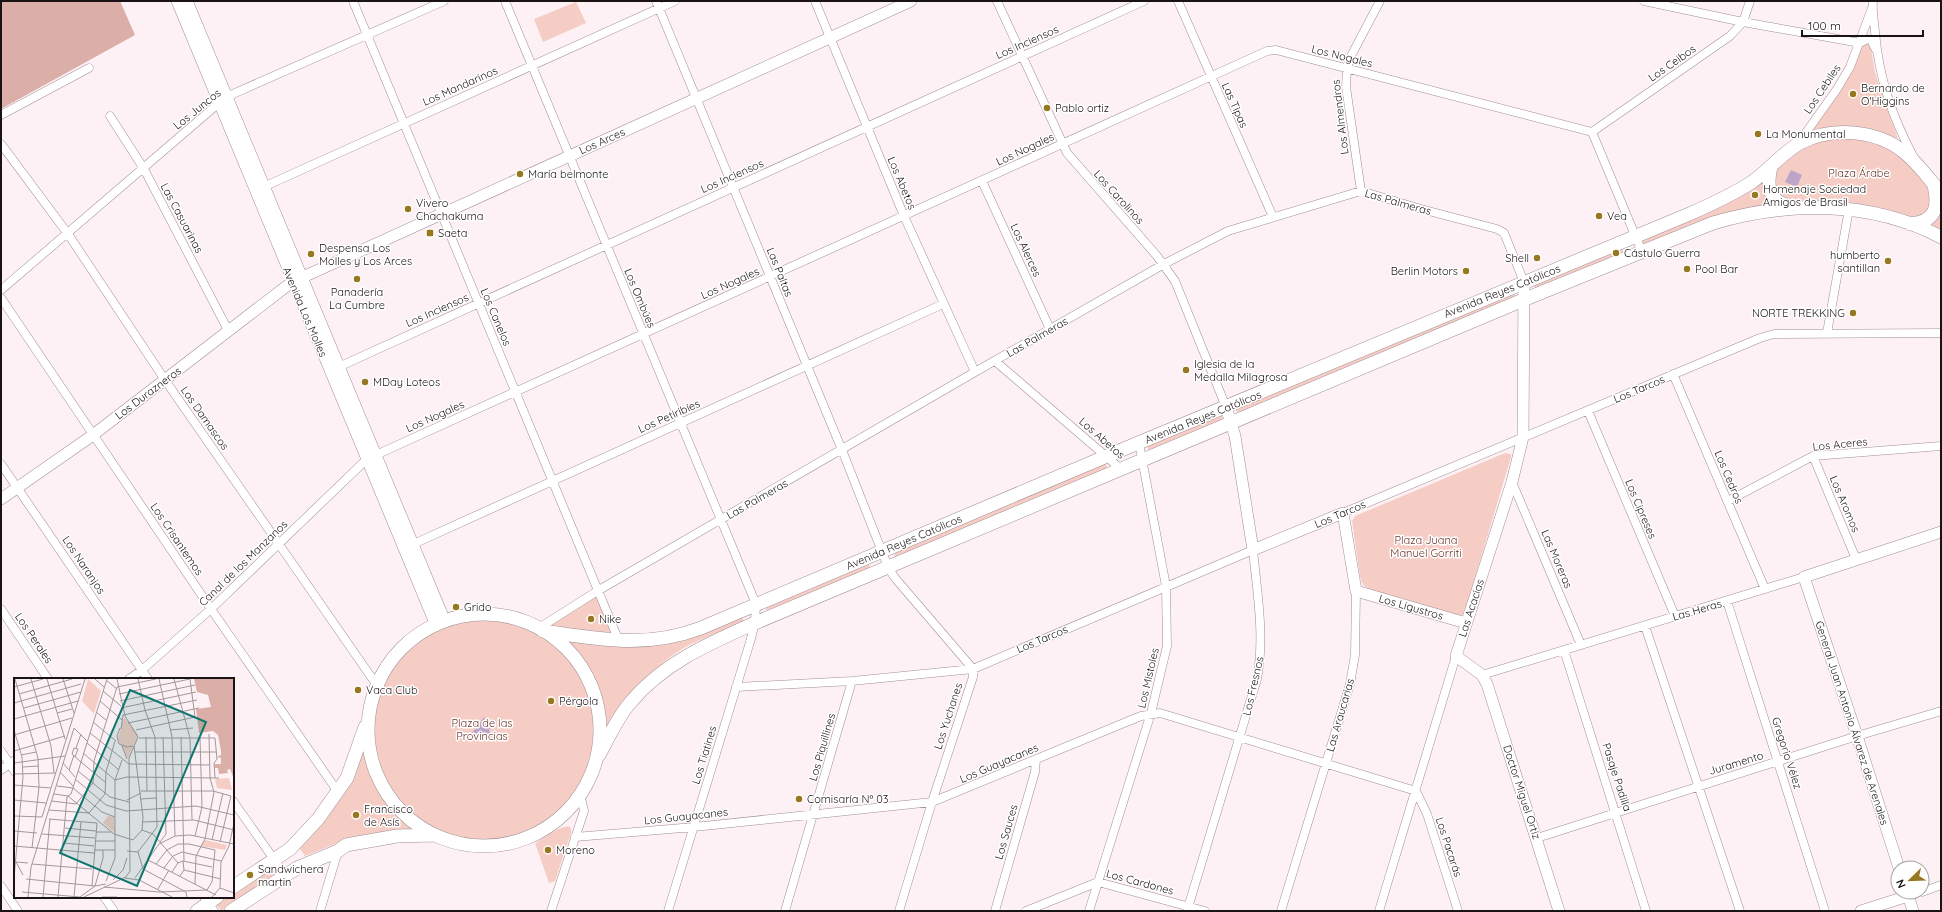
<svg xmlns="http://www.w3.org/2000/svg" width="1942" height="912" viewBox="0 0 1942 912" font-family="Quicksand,sans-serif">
<rect width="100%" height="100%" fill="#fdf1f5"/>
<path fill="#f6cdc5" d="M576,2l10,21 -43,19 -9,-23z
M1867,43l4,5 4,24 8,26 15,40 -87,-6 51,-85z
M1847,138c15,2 28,4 42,9 17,7 47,41 41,61 -1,4 -7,9 -9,12l-139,-19 -8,-14 1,-18c27,-22 36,-29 72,-31z
M1765,175l11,30 -129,39 -4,-1 -1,-3z
M1941,207v25l-15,-6z
M1621,244l4,11 -89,37 -4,-11z
M1513,289l3,9 -277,119 -3,-9z
M1221,414l3,8 -74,32 -3,-8z
M1505,453l6,1v3l-46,154 -3,4 -4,1 -89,-27 -6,-4 -3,-8 -8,-56 3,-5z
M1105,462l3,8 -211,90 -4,-8z
M868,562l3,7 -103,44 -3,-7z
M595,597l3,1 14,35 -1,3 -59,-11v-2z
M742,616l2,6c-20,9 -43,16 -62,27 -32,21 -63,51 -79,86 -7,-43 -12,-70 -47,-98l61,7z
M372 729a111 111 0 1 1 222 0a111 111 0 1 1-222 0Z
M366,741c5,42 23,65 57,89l-88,14 -30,12 -5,-7 1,-5z
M568,826l3,2v5l-16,48 -6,2 -14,-40 23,-14z
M272,867l4,7 -55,37 -5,-7 11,-7h6v-4z"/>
<path fill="#dbafa7" d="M1,1h119l15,34 -134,74z"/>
<path fill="#bca5c6" d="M1791,170l11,5 -5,12 -12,-5z
M484,717l2,6 8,1 -5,6 3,7 -7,-1 -4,5 -3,-6 -7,-1 5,-6 -3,-6 7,1z"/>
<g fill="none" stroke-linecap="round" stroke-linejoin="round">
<defs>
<path id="minor" d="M353,1l266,640
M505,1l251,603 -1,19 -5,19 -82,269
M656,1l186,449 46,117 7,11 78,91v8l-41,125 -33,109
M815,1l89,215 71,156
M997,1l70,152 90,103 18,25 51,126
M1178,1l95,216
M1644,1l99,21 117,21 7,-4 4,1 5,10
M1873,1c-1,10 1,21 2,31 4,47 17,84 39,126
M1,115l88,-47
M110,116l34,53 85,163
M1592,132l138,-96 13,-14 7,-21
M1800,141l37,-52 13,-22 22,-59
M1,144l67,90 97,146 211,304
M982,181l68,148
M259,189l416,-188
M1361,191l-15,-104 1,-19 4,-12 29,-55
M1,290l225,-193 218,-96
M1,298l210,311 127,183
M1827,333l22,-124
M995,361l127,109
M334,369l810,-368
M1673,374l92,215
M1588,411l87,205
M1813,456l43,103
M1,464l147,215
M1512,482l69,163
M1728,501l85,-45 128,-10
M1343,513l417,-175 14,-4 167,-1
M409,546l534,-242
M1727,601l98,310
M1,609l47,70
M1645,626l95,285
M539,628l60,-38 376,-218 189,-108 64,-33 133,-40 60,18 76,20 7,4 20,49
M1564,650l82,261
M1482,675l322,-98
M129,679l13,-9 69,-61 156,-150 900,-408 9,-1 316,82 50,120
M736,687l116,-6 121,-12 280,-119c4,42 12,86 4,129l-70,232
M1,751l14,21
M1,770l14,-10
M233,801l52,74
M575,837l119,-10 238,-25 209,-86 19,-3 256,78 11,23 31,97
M1537,838l320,-102 84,-25
M1,886l17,25
M1922,892l19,-7
M104,897l10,14
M204,897l10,14
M320,911l18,-60
M551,911l33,-100 -2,-9 -4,-4
M785,911l67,-230
M995,911l40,-139 1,-13
M1026,911l72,-29 107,29
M1089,911l62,-198 16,-67 -1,-60 -27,-143
M1281,911l69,-227 5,-29 1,-64
M1379,911l77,-255"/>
<path id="tertiary" d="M177,1l258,622
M187,1l257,618
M1524,282l-1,155 -11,45 -56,174 26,19 5,9 72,227
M1226,407l9,29 18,114 90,-37 13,78 110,32
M1,499l92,-64 199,-153 619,-281
M1899,868l-42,-132 -53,-159 137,-45
M1907,892l6,19
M1861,911l47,-15"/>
<path id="primary" d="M1771,167c-5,20 -2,35 21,40
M1910,224c26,-2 29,-17 24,-39
M368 730a116 116 0 1 1 232 0a116 116 0 1 1-232 0Z
M543,631c56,8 103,18 158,-3l406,-172 580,-241c23,-10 45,-20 65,-33 17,-12 30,-29 48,-39 31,-17 77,-13 104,9 15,12 25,27 37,41
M599,755c10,-18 18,-37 31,-52 33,-40 80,-60 125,-80l768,-323 190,-77c75,-22 157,-23 228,14
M233,887l57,-38 28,-30 29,-41 18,-51
M197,911l20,-14
M231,911l66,-43 41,-17 8,-6 51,-9 38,-1"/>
</defs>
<use href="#minor" stroke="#a18e95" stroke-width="9"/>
<use href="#tertiary" stroke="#a18e95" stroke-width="12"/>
<use href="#primary" stroke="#a18e95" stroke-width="14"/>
<use href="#minor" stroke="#fff" stroke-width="8"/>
<use href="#tertiary" stroke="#fff" stroke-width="11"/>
<use href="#primary" stroke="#fff" stroke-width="13"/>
</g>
<g fill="#977821" stroke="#fff" stroke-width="1.5">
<circle cx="1853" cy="94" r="4"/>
<circle cx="1047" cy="108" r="4"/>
<circle cx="1758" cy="134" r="4"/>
<circle cx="520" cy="174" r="4"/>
<circle cx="1755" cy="195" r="4"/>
<circle cx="408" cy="209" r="4"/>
<circle cx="1599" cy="216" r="4"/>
<rect x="426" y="229" width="8" height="8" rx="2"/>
<circle cx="1616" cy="253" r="4"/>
<circle cx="311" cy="254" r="4"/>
<circle cx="1537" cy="258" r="4"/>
<circle cx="1888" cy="261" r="4"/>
<circle cx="1687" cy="269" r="4"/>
<circle cx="1466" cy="271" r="4"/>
<circle cx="357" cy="279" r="4"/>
<circle cx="1853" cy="313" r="4"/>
<circle cx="1186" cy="370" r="4"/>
<circle cx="365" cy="382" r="4"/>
<circle cx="456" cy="607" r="4"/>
<circle cx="591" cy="619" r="4"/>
<circle cx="358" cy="690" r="4"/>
<circle cx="551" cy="701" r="4"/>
<circle cx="799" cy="799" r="4"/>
<circle cx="356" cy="815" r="4"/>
<circle cx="548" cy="850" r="4"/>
<circle cx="250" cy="875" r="4"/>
</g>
<g text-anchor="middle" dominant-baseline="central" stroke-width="3" stroke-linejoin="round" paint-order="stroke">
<g font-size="11" fill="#1a1316" stroke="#fff">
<text transform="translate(1027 42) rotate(-24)">Los Inciensos</text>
<text transform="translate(1342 56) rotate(14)">Los Nogales</text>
<text transform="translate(1672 63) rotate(-35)">Los Ceibos</text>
<text transform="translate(460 86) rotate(-24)">Los Mandarinos</text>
<text transform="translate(1822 89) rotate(-56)">Los Cebiles</text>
<text transform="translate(1235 105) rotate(66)">Las Tipas</text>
<text transform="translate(197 109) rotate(-39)">Los Juncos</text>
<text transform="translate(1340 117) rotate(-97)">Los Almendros</text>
<text transform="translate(602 141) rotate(-24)">Los Arces</text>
<text transform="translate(1025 149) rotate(-25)">Los Nogales</text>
<text transform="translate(732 176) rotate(-24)">Los Inciensos</text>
<text transform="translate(902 183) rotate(67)">Los Abetos</text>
<text transform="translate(1119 197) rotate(48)">Los Carolinos</text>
<text transform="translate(1398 202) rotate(16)">Las Palmeras</text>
<text transform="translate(182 218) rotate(62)">Las Casuarinas</text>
<text transform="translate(1026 250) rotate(65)">Los Alerces</text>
<text transform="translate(780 272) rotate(68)">Las Paltas</text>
<text transform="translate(730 283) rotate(-24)">Los Nogales</text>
<text transform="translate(1502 291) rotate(-22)">Avenida Reyes Católicos</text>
<text transform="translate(640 298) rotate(67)">Los Ombúes</text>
<text transform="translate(437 310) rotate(-24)">Los Inciensos</text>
<text transform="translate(305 312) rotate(67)">Avenida Los Molles</text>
<text transform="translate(496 317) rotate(67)">Los Canelos</text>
<text transform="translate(1037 337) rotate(-30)">Las Palmeras</text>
<text transform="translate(1639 389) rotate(-23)">Los Tarcos</text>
<text transform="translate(148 393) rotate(-37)">Los Durazneros</text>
<text transform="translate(435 416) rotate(-24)">Los Nogales</text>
<text transform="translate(669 416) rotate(-24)">Los Petiribíes</text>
<text transform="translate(1203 417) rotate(-22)">Avenida Reyes Católicos</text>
<text transform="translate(205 418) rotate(55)">Los Damascos</text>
<text transform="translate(1102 438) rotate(41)">Los Abetos</text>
<text transform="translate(1840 444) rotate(-6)">Los Aceres</text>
<text transform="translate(1729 477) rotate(67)">Los Cedros</text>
<text transform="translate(757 499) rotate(-30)">Las Palmeras</text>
<text transform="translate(1845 504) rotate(67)">Los Aromos</text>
<text transform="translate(1641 509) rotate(67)">Los Cipreses</text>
<text transform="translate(1340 514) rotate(-23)">Los Tarcos</text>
<text transform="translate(177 539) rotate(56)">Los Crisantemos</text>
<text transform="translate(904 542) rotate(-23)">Avenida Reyes Católicos</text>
<text transform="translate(1557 559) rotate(67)">Las Moreras</text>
<text transform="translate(243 563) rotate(-44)">Canal de los Manzanos</text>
<text transform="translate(84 565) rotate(56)">Los Naranjos</text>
<text transform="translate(1411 607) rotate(16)">Los Ligustros</text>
<text transform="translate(1471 608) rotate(-72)">Las Acacias</text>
<text transform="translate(1697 610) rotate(-16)">Las Heras</text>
<text transform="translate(34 638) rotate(56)">Los Perales</text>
<text transform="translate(1042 639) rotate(-23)">Los Tarcos</text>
<text transform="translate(1148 678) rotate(-77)">Los Mistoles</text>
<text transform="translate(1253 686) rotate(-77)">Los Fresnos</text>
<text transform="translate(1340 715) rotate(-74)">Las Araucarias</text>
<text transform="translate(948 716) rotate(-72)">Los Yuchanes</text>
<text transform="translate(1852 723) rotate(72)">General Juan Antonio Álvarez de Arenales</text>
<text transform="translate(822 747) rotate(-74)">Los Piquillines</text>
<text transform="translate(1787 753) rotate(72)">Gregorio Vélez</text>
<text transform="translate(704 755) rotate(-73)">Los Tiatines</text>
<text transform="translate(999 763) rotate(-23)">Los Guayacanes</text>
<text transform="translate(1736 763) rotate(-17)">Juramento</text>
<text transform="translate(1617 777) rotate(72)">Pasaje Padilla</text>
<text transform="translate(1522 792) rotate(72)">Doctor Miguel Ortiz</text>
<text transform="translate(686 816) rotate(-6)">Los Guayacanes</text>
<text transform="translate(1006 832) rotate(-74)">Los Sauces</text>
<text transform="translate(1449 847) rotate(72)">Los Pacarás</text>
<text transform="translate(1140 882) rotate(15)">Los Cardones</text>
</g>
<g font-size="11" fill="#1a1316" stroke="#fff" text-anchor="start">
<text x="1861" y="88">Bernardo de<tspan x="1861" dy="13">O'Higgins</tspan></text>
<text x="1055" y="108">Pablo ortiz</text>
<text x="1766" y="134">La Monumental</text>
<text x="528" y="174">María belmonte</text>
<text x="1763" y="189">Homenaje Sociedad<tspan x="1763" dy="13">Amigos de Brasil</tspan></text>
<text x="416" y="203">Vivero<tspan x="416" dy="13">Chachakuma</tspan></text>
<text x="1607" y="216">Vea</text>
<text x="438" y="233">Saeta</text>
<text x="319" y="248">Despensa Los<tspan x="319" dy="13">Molles y Los Arces</tspan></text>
<text x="1624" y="253">Cástulo Guerra</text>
<text x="1880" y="255" text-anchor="end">humberto<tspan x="1880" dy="13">santillan</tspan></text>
<text x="1529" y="258" text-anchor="end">Shell</text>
<text x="1695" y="269">Pool Bar</text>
<text x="1458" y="271" text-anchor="end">Berlin Motors</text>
<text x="357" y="292" text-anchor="middle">Panadería<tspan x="357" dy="13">La Cumbre</tspan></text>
<text x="1845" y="313" text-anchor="end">NORTE TREKKING</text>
<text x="1194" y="364">Iglesia de la<tspan x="1194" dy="13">Medalla Milagrosa</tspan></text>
<text x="373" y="382">MDay Loteos</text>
<text x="464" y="607">Grido</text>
<text x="599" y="619">Nike</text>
<text x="366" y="690">Vaca Club</text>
<text x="559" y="701">Pérgola</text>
<text x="807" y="799">Comisaría Nº 03</text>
<text x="364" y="809">Francisco<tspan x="364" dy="13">de Asís</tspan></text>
<text x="556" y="850">Moreno</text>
<text x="258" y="869">Sandwichera<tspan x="258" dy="13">martin</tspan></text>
</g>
<g font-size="11" fill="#6c342a" stroke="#fff">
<text x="1859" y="173">Plaza Árabe</text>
<text x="1426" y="540">Plaza Juana<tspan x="1426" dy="13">Manuel Gorriti</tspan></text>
<text x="482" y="723">Plaza de las<tspan x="482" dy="13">Provincias</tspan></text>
</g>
</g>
<g transform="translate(14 678)">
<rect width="220" height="220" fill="#fdf1f5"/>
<path d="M74,1l13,12 -7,23 -12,-13zM110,39l14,18 -10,23 -10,-19zM215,100l3,12 -15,-2 -2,-9zM94,138l6,1 1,16 -12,-10zM191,162l22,5 -2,5 -24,-4z" fill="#f6cdc5"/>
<path d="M180,1h40v100l-4,-10 -3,1 1,3 -9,1 -1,-6h-3v-4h6v-6l-4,-1 4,-2v-4l-3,-16 -5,-4 -14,2 -3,-24 15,-2 -3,-12 -11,-3z" fill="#dbafa7"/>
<path fill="none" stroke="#a2989c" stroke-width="1" d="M1,1l23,79 1,29 -7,61M17,1l20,67 3,27M33,1l18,60M49,1l11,34M81,1l9,8M145,1l13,58 3,99M160,1l16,59 2,82M92,2l11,9M0,9l29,-8M89,13l18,15M5,16l53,-15M105,16l71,-15M86,23l22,19M106,23l75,-16M0,25l67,-19M10,30l57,-16M107,30l75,-16M82,34l10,8M43,35l15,-4M109,37l74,-15M0,41l64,-18M79,44l23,19M114,45l71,-15M106,50l-3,8 2,8 8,3 6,-1M107,51l2,-14M0,52l8,27 1,20 -9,101M122,52l59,-13 -5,-38M156,52l23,-2M76,55l39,31 81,1M0,57l58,-17M132,59l1,54M167,59l3,124M125,60h76l2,21 -3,4 1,15M73,65l32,27M108,68l5,13M62,70l5,-14M0,73l51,-15M121,74h82M69,75l32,27 12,-3 92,1M7,77l15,-3M61,79l3,-8 -4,-1 -2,6 9,8 24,20M0,85l51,-7M49,85l12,14M9,89l16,-1M55,92l5,-15M64,93l32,26 19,5M46,94l13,14M0,96l41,-1M61,101l31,26 20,6 70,-5 38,9M0,107l37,3M43,108l16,2 29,24 13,5M127,113h72l18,5 -11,46M40,116l14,2 46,38 19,6 9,-10 1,-13 -9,-71M127,121l15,-1M0,122l32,3M113,122l14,-7M38,123l24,3 17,-21 1,-22 23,-74 39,-8M35,132l40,3 16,-19 1,-22 9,-31M0,138l28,1 43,-138M35,141l48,4M129,144l51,-2 40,10M51,150l31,3M128,152l11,4 25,29M0,153l23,2M82,154h15M28,156l53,4M181,158l7,-29 -2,-69M198,162l11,-47M81,163h20M146,164l6,-8 -3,-97M50,165l30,3M0,168l80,7M23,170l37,-120 13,13M80,172h21M113,173l11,1 19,-25 -2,-90 -10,-27 -7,-31M124,174l5,17 43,23 1,5M134,182l68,35M2,184l7,13M2,184l12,1M18,186l60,5M142,186l11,-14 11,-6h11l26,6 -3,32 -5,8M150,190l9,-12 9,-4 39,9M170,192l37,9M158,194l6,-9 5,-2 29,6M166,198l4,-6 -1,-9M111,200l14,2 33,17M121,200l24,-34 16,-8 15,-1 44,9M12,201l69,7M99,202l10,-10 4,-12M92,203l9,-23v-78l7,-20M181,206l1,-28 9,-17 9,-47 -4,-14 -1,-44M78,208l5,-63M81,208l8,-28v-8M90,209l55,5 48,-2M206,210l14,5M144,211l11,-19M8,214l58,5M14,219l3,-30 6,-19M29,219l7,-78M44,219l9,-100 4,-3 36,-115M60,219l7,-75M66,219l15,-11 11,-2M70,219l42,-20 4,-6 -1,-113 9,-21 -13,-21 -8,-37M88,219h15M198,219l8,-9 1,-26 8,-16 5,-23"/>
<path fill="#0f766e" fill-opacity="0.15" stroke="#0f766e" stroke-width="2" d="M116,12l76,32 -69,164 -77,-33z"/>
<rect width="220" height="220" fill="none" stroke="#1a1316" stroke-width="2"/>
</g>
<rect width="1942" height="912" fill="none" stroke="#1a1316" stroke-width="4"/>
<g transform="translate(1910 880) rotate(247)"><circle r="19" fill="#ffffff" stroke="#a3a1a2"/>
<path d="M0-3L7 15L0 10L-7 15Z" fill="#977821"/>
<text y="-6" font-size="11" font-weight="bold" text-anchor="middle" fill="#1a1316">N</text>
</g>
<path d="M1802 30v6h121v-6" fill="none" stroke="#1a1316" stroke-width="2"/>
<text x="1808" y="30" font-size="12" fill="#1a1316" stroke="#ffffff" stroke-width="3" paint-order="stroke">100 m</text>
</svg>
